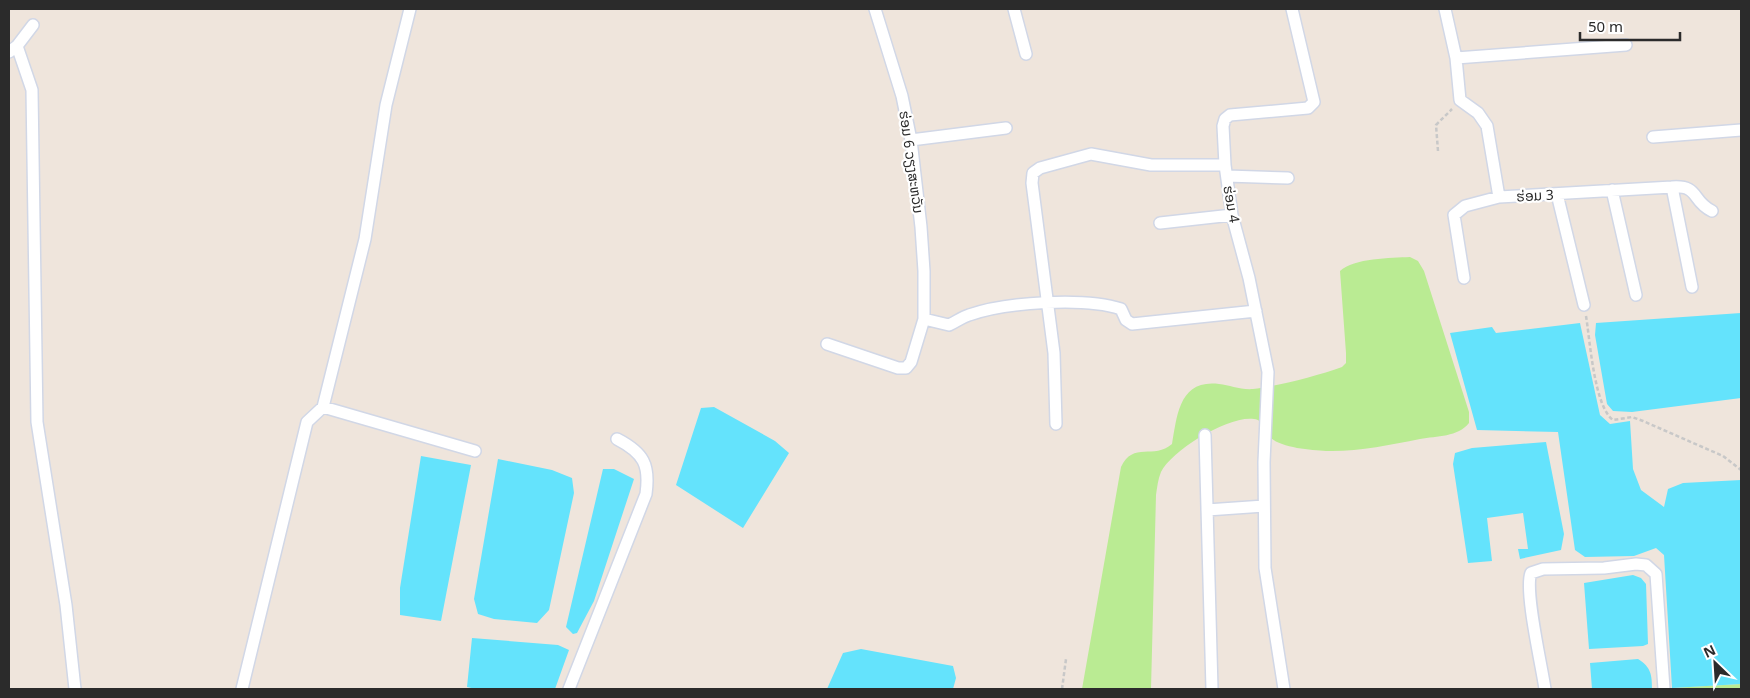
<svg xmlns="http://www.w3.org/2000/svg" width="1750" height="698" viewBox="0 0 1750 698" font-family="'Noto Sans','Noto Sans Lao',sans-serif">
<rect width="100%" height="100%" fill="#efe5dc"/>
<path fill="#baeb93" d="M1410,257l8,4 6,10 45,141v11c-11,14 -32,13 -49,16 -31,6 -63,13 -94,12 -15,-1 -44,-3 -55,-13 -7,-6 -7,-18 -17,-19 -25,-4 -82,31 -93,53 -3,7 -4,16 -5,23l-5,194h-69l39,-222c12,-26 33,-7 51,-23 5,-28 7,-65 47,-60 11,1 21,6 34,5 25,-3 64,-13 89,-22l4,-4v-10l-6,-82c14,-13 51,-13 70,-14z
M1741,684v5l-69,-1z"/>
<path fill="#64e3fc" d="M1741,313v85l-109,14 -19,-1 -6,-7 -12,-69 1,-12z
M1580,323l20,92 10,9 20,-3 3,48 8,21 23,17 4,-18 15,-6 58,-3v204l-69,4 -8,-133 -8,-7 -22,8 -49,1 -10,-7 -17,-118 -81,-2 -27,-97 42,-6 4,6z
M714,407l61,34 14,12 -46,75 -67,-43 25,-77z
M1546,442l18,92 -3,16 -41,9 -2,-10h10l-5,-36 -36,5 5,43 -24,2 -15,-99 2,-11 17,-5z
M421,456l50,9 -30,156 -41,-6v-27z
M498,459l54,11 20,8 2,15 -25,117 -12,13 -43,-4 -16,-5 -4,-15z
M603,469h11l20,10 -40,122 -17,32 -4,1 -7,-7z
M1633,575l8,3 5,6 2,60 -5,2 -54,3 -5,-66z
M472,638l86,7 11,5 -14,39h-79l-9,-2z
M861,649l92,17 3,12 -3,11h-126l16,-36z
M1638,659c13,8 14,16 14,30h-60l-2,-26z"/>
<g fill="none" stroke-linecap="round" stroke-linejoin="round">
<defs>
<path id="minor" d="M1014,9l12,45
M1445,9l11,49 4,42 18,13 9,13 12,71
M17,46l15,44 5,332 29,183 9,84
M9,52l8,-6 16,-21
M1456,58l170,-13
M1653,137l88,-7
M911,140l95,-12
M1227,176l61,2
M1672,187c28,-2 19,14 40,24
M1612,190l24,105
M1557,194l27,111
M1160,223l72,-8
M1464,278l-10,-63 11,-9 34,-9 173,-10 20,100
M924,319l25,6c7,-3 13,-8 20,-10 36,-13 116,-18 152,-6l5,11 6,4 124,-13
M827,344l71,24h8l5,-6 13,-43v-48l-3,-44 -10,-87 -9,-44 -27,-87
M323,407l42,-168 21,-134 24,-96
M1056,424l-2,-71 -22,-170 1,-10 7,-5 51,-14 60,11h74
M1205,435l7,254
M1207,510l57,-4
M242,689l65,-267 16,-15 152,44
M569,689l77,-195c4,-29 -2,-41 -29,-55
M1284,689l-19,-121 -1,-106 4,-90 -19,-94 -17,-63 -7,-50 -2,-39 2,-7 5,-4 78,-7 6,-6 -22,-93
M1545,689c-3,-22 -21,-99 -14,-116l12,-4 61,-1 32,-4 10,1 10,9 8,115"/>
</defs>
<use href="#minor" stroke="#d1d7e6" stroke-width="14"/>
<path stroke="#c8c8c8" stroke-width="2.5" stroke-dasharray="4 2.5" stroke-linecap="butt" d="M1438,151l-2,-26 16,-16
M1586,316c4,24 8,90 27,104l19,-3 11,4 80,35 18,14
M1062,689l4,-30"/>
<use href="#minor" stroke="#fff" stroke-width="11"/>
</g>
<g text-anchor="middle" dominant-baseline="central" stroke-width="4.5" stroke-linejoin="round" paint-order="stroke">
<g font-size="14" fill="#2b2b2b" stroke="#fff">
<text transform="translate(912 162) rotate(82)">ຮ່ອມ 6 ວຽງສະຫວັນ</text>
<text transform="translate(1535 195) rotate(-3)">ຮ່ອມ 3</text>
<text transform="translate(1232 204) rotate(80)">ຮ່ອມ 4</text>
</g>
</g>
<rect width="1750" height="698" fill="none" stroke="#2b2b2b" stroke-width="20"/>
<g transform="translate(1715 663) rotate(335)" stroke="#ffffff" stroke-width="4" paint-order="stroke">
<path d="M0-4L9 19L0 12L-9 19Z" fill="#2b2b2b"/>
<text y="-8" font-size="14" font-weight="bold" text-anchor="middle" fill="#2b2b2b">N</text>
</g>
<path d="M1580 32v8h100v-8" fill="none" stroke="#2b2b2b" stroke-width="2.5"/>
<text x="1588" y="32" font-size="15" fill="#2b2b2b" stroke="#ffffff" stroke-width="4" paint-order="stroke">50 m</text>
</svg>
